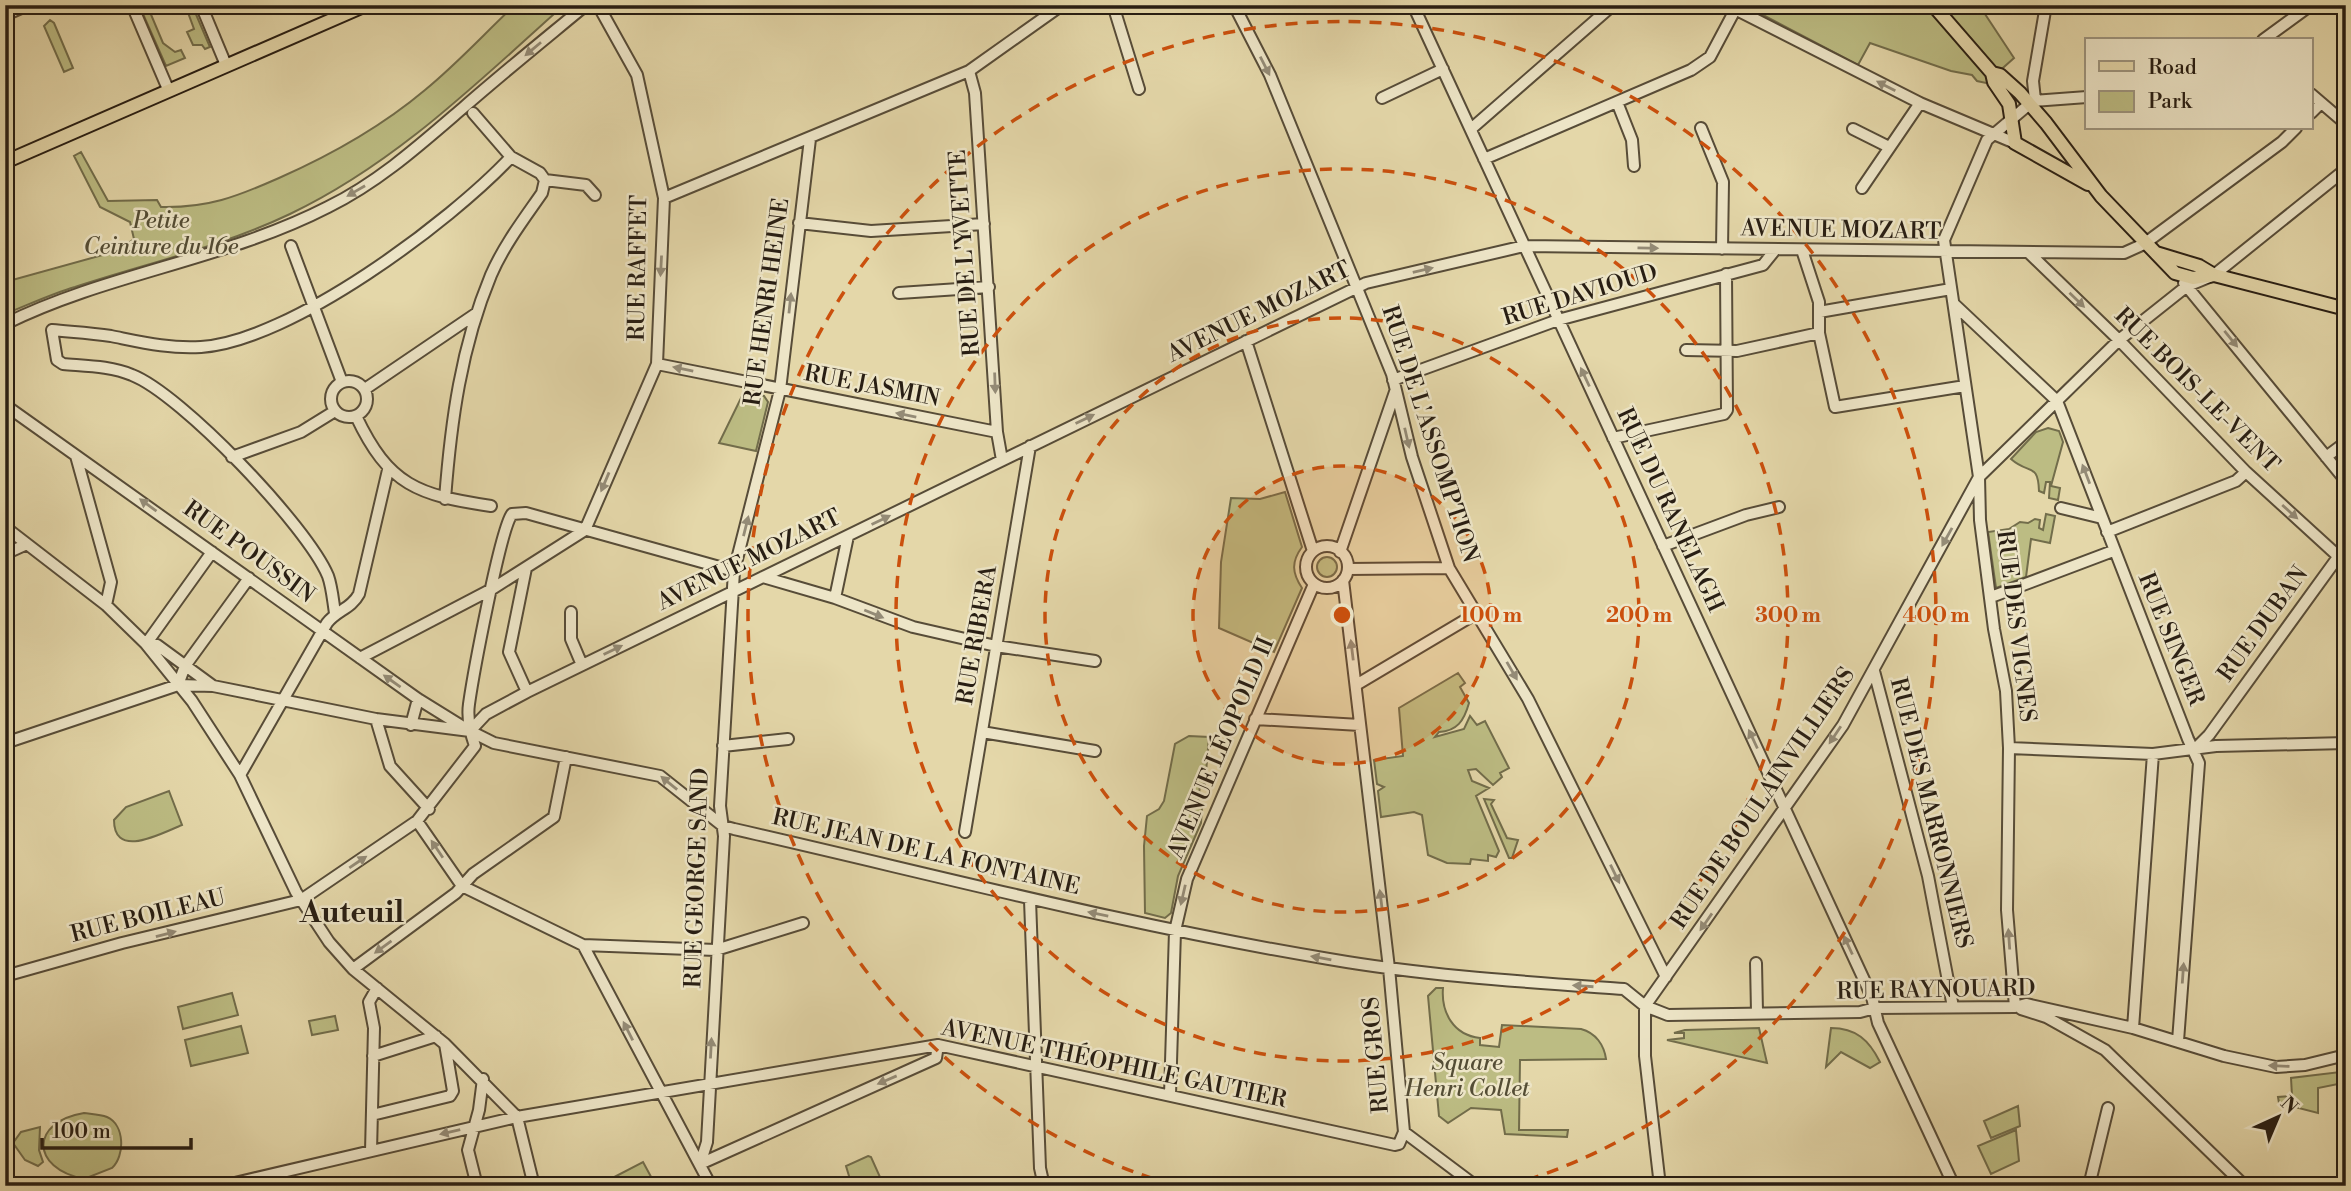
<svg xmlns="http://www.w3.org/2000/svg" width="2351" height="1191" viewBox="0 0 2351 1191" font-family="'Libre Bodoni',serif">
<rect width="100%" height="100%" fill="#e4d7a9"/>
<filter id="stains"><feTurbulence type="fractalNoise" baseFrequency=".00286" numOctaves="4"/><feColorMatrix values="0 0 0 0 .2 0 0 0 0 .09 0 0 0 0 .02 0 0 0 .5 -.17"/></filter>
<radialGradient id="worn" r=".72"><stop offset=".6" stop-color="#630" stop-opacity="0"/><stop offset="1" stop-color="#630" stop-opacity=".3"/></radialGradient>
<path fill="#bcbc83" stroke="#726d4b" stroke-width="2" d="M139,5h8l16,38 12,9 6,-2 4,8 -19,8z
M192,5l18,42 -5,2 -3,-4h-9l-6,-13 7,-3 -8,-22z
M515,5h49c-86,77 -169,159 -274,209 -69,33 -142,49 -215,73 -24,7 -47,18 -70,27v-32l112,-31 17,-12 -4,-17 -30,-15 -26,-51 7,-4 27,49 49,-1 4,7c47,1 75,-10 118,-29 52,-23 102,-51 146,-88 32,-26 60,-57 90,-85z
M1744,5h235l35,53 -28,25 -9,-2 -5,-6 -21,-4 -81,-28 -12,22z
M50,20l4,3 19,45 -9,4 -20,-46z
M744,392l20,4 4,6 -12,49 -37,-8z
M2048,428l11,3 4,11 -12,44 9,2 -2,12 -9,-2 1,-16h-4l-2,11 -5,-2c-1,-29 -10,-16 -28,-32l25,-27z
M1285,492l17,55c-11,15 -10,26 0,41l-28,64 -55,-24 2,-66 10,-64 29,1z
M2046,514l9,2 -5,27 -19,-4 -5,38 -30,11 -8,-56 21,-3 11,-7 8,1 7,-4 5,1 -1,8 4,2z
M1317 567a10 10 0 1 1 20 0a10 10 0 1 1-20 0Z
M1458,673l7,10 -5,4 9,16c-5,18 -12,28 -30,29l-4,5 29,-8 6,-13 7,9 8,-4 24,47 -9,5 2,4 -9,8 -17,-16 -8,1 4,11 17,7 -13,8 23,55 -3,6 -8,-2v6l-17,-2 -1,5 -23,-1 -19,-8 -6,-40 -8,-3 -33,5 -3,-26 6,-4 -7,-3 -3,-24 29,-4 -4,-48z
M1189,736l20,1 -4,47h-5l-2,23 4,1 -1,15 -23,53 -7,37 -6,5 -20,-5 -1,-67 3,-30 12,-7 5,-8 11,-57z
M169,791l13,34c-20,8 -68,35 -68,-5l12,-13z
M1484,799l10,1 -3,4 16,34 11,2 -6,18h-3z
M1436,988h7c-2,24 10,47 37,50v7l19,2 3,-22 79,4c15,4 23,16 25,30l-86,1 -1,70h49l-1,7 -62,-3 -4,-24 -30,-2 -23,15 -9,-7 -11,-120z
M232,993l6,22 -55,14 -5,-22z
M335,1016l3,14 -26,5 -3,-14z
M241,1026l7,27 -57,13 -6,-26z
M1759,1028l8,35 -100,-23 17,-2v-5h-10l11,-3z
M1831,1028c25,0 38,12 49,34l-10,6 -29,-16 -15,15z
M2340,1072l3,11 -25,5v25l-39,-10 -1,-6 14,-1 -1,-18z
M2018,1106l2,20 -29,12 -7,-17z
M84,1113c7,1 16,1 23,4 18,8 18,39 5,51l-28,11c-54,-11 -54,-57 0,-66z
M40,1127l-1,23 4,12 -5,4 -13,-6 -12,-17 8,-11z
M2016,1130l3,31 -28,13 -13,-28z
M868,1156l3,1 13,29h-32l-6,-20z
M643,1162l13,24h-59z"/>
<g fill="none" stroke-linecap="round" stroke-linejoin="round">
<defs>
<path id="minor" d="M132,5l36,84
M201,5l25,60
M1113,5l26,84
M1234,5l36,70 122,299 20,83 37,111 79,131 138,278
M1413,5l459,992 6,26 76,163
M1727,5l193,98 95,40
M5,15l23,-10
M2263,40l48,-35
M969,71l6,22 22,339 5,28
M2311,94l35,30
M1382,98l61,-29
M2035,100l-2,-19 13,-76
M1617,102l15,38 2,26
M2311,113l10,-10
M1701,128l22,54 -1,67
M1471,129l142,-124
M1853,129l36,18
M1484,159l207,-89 19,-13 25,-47
M545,180l41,5 9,10
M1862,188l58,-85
M664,198l305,-127 93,-66
M799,223l72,8 113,-7
M291,246l51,136
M1802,250l17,52v31l16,74 130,-21
M2028,252l91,88 127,132 92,84
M2184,283l162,198
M899,293l90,-6
M1954,304l103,97 131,338 11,24 -21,278
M1819,312l132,-23
M5,324c103,-51 220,-64 323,-117 51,-25 93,-63 136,-100 40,-35 81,-68 122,-102
M1246,341l67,210
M1686,350l51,1 82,-18
M657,364l340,68
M1393,380l165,-60 205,-55 12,-15
M331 399a18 18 0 1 1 36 0a18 18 0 1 1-36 0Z
M365,389l112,-76
M5,405l413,294 50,31
M356,416c33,70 62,79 135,90
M1613,438l111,-24 3,-4 -1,-136
M76,456l35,126 -5,23
M232,457l69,-25 34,-21
M2326,457l20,-15
M445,499c6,-78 16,-152 46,-224 13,-30 33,-56 51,-82l3,-13 -5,-7 -29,-16 -38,-44
M2061,508l41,10
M5,527l101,78 40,39 46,57 48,74 56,117 33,50 24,27 92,75 72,73 17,69
M585,530l72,-166 7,-166 -27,-123 -39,-70
M2107,532l129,-51 10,-9
M1663,546l83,-31 33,-8
M1306 567a21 21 0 1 1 42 0a21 21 0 1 1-42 0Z
M1340,552l55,-160
M5,554l22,-10
M526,568l-17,84 18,40
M1348,569l101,-1
M763,577l72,21 78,29 83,19 99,15
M1343,580l46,388 15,164 72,54
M1991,597l122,-46
M835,598l13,-62
M571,612v27l11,26
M335,613c-2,-12 -3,-26 -7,-37 -21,-50 -147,-182 -196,-201 -21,-9 -46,-9 -69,-11l-6,-4 -5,-30c20,2 39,3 59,6 30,6 58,13 90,11 90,-6 249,-125 310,-190
M146,644l66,-92
M146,644l11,1 56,41
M360,658l132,-69 93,-59
M1874,671l54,205 25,131
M178,685l7,-19 64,-88
M1356,685l121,-72
M376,719l14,47 39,43
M1255,719l105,6
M411,725l7,-26
M470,731l16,-17 41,-22 839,-409 158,-37 600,7 20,-9 138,-102 14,-14
M982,732l113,19
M5,743l173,-58 35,1 163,33 94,12 24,12 166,33 63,50 11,3c198,45 395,97 595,130 98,17 197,23 295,30l21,17 23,9 192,-3 15,-4 140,-1 11,-3 107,24 91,28 52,11 29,-2 41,-10
M723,746l65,-7
M2009,748l144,6 63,-8 130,-3
M2195,749l14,-14 137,-189
M240,775l87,-152c10,-13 24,-14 32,-29l29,-124
M417,821l45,65 121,59 128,241
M965,832l65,-386
M1030,900l10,268 4,18
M583,945l133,5 87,-27
M1756,963l1,49
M353,969l103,-76 17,-19 81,-57 12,-60
M5,976l117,-33 179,-43 116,-79 58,-75c-5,-14 -8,-28 -6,-42 4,-28 31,-174 43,-190l14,-1 208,58
M2015,1007l-8,-97 2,-162 -3,-57 -12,-62 -14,-109 -1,-43 -35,-237 43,-100 46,-39 54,-4
M2021,1009l25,8 59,33 140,136
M2133,1028l20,-274
M373,1056l63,-20
M1170,1095l5,-164 12,-52 127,-295
M372,1115l78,-19 3,-5 -8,-47
M371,1151l3,-123 -5,-26 8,-14
M700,1164l7,-22 17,-306 -4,-30 14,-235 46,-181 30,-251
M700,1164l236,-106 2,-13
M5,1176l10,10
M222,1186l295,-69 421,-72 457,100 4,-1 5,-12
M477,1186l-9,-36 11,-40 4,-31
M1660,1186l-15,-130v-50l198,-281 136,-248 140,-137 68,-54 27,-11 132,-106
M2089,1186l19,-78"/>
<path id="major" d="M1933,5l59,68 2,9 15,22 6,39 73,41
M1992,73l8,2 20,18 26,30 55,73 74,77 18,5 21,-3
M5,162l361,-157
M2156,253l43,13 15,9 132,34"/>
</defs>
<use href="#minor" stroke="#574c38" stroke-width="14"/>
<use href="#major" stroke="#281e13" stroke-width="16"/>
<use href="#minor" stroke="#ede5c7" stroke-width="10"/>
<use href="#major" stroke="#e4d7a9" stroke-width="12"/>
</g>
<defs><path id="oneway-solid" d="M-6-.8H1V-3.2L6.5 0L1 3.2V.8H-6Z" transform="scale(1.75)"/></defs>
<g fill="#948b76">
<use href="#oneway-solid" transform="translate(533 49) rotate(140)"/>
<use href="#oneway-solid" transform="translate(1265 66) rotate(63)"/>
<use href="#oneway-solid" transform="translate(1886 86) rotate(-153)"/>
<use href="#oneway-solid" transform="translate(356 191) rotate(150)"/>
<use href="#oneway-solid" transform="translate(1648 248) rotate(1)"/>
<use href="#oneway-solid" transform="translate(661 266) rotate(93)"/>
<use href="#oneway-solid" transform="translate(1423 270) rotate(-13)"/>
<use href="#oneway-solid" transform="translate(2077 300) rotate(44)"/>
<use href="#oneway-solid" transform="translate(790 303) rotate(-84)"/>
<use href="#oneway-solid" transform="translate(2231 339) rotate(51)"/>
<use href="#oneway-solid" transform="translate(683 369) rotate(-168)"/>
<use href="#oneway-solid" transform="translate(1585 377) rotate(-115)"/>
<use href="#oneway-solid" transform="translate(995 383) rotate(88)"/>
<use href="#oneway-solid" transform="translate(906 415) rotate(-169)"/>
<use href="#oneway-solid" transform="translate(1085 419) rotate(-26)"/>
<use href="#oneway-solid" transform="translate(1407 438) rotate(77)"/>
<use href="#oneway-solid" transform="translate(2086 474) rotate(-111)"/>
<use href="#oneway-solid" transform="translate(605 482) rotate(113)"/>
<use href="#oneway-solid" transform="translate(148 505) rotate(-144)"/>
<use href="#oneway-solid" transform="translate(2290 512) rotate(42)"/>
<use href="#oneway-solid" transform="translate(881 520) rotate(-26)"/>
<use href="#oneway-solid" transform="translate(746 526) rotate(-76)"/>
<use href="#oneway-solid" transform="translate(1947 537) rotate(119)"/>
<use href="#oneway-solid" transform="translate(874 614) rotate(22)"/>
<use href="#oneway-solid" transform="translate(613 650) rotate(-26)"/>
<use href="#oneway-solid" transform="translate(1352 650) rotate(-97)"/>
<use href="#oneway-solid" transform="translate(1512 671) rotate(60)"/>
<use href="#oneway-solid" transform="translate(392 681) rotate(-145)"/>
<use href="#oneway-solid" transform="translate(1835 735) rotate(124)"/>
<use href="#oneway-solid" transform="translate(1753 739) rotate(-115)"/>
<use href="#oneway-solid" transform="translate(669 783) rotate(-141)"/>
<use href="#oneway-solid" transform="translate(437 849) rotate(-124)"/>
<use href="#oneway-solid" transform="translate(358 862) rotate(-34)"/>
<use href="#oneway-solid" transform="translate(1615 874) rotate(64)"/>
<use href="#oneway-solid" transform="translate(1183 895) rotate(103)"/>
<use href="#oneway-solid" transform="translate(1381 900) rotate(-97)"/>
<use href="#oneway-solid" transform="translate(1098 914) rotate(-168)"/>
<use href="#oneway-solid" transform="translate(1706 922) rotate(125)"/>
<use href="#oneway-solid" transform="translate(166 934) rotate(-15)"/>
<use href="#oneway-solid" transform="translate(2009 939) rotate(-94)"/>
<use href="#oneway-solid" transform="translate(1848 945) rotate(-115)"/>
<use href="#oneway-solid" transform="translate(383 947) rotate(144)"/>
<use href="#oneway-solid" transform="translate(1321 958) rotate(-170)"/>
<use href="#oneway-solid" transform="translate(2183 973) rotate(-86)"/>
<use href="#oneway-solid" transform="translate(1583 986) rotate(-176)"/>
<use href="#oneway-solid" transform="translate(628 1031) rotate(-117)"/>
<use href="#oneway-solid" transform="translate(711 1048) rotate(-87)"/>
<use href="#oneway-solid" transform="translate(2279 1066) rotate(-178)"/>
<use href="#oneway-solid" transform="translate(887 1080) rotate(157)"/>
<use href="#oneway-solid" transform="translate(450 1132) rotate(167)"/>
</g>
<circle cx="1342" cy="615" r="149" fill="#cb500d" fill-opacity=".12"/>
<g fill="none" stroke="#cb500d" stroke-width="3.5" stroke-dasharray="12 9">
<circle cx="1342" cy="615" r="149"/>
<circle cx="1342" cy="615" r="297"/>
<circle cx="1342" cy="615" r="446"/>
<path d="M1173 1185A594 594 0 1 1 1511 1185"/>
</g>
<g text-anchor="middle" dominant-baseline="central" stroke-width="5" stroke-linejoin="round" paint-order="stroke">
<g font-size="23" font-style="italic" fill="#544d35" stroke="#ede5c7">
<text x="161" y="221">Petite<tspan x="161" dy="26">Ceinture du 16e</tspan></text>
<text x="1467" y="1063">Square<tspan x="1467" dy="26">Henri Collet</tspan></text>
</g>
<g font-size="23" fill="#281e13" stroke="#ede5c7">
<text transform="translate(1841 230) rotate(1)">AVENUE MOZART</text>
<text transform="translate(965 253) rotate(-94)">RUE DE L'YVETTE</text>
<text transform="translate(638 268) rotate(-89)">RUE RAFFET</text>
<text transform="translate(1580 295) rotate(-17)">RUE DAVIOUD</text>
<text transform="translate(767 302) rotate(-82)">RUE HENRI HEINE</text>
<text transform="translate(1259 312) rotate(-26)">AVENUE MOZART</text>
<text transform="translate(872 386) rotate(11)">RUE JASMIN</text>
<text transform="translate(2197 390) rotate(45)">RUE BOIS-LE-VENT</text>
<text transform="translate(1430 434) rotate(72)">RUE DE L'ASSOMPTION</text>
<text transform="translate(1670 510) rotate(65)">RUE DU RANELAGH</text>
<text transform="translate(249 552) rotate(36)">RUE POUSSIN</text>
<text transform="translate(749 560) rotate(-26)">AVENUE MOZART</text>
<text transform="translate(2263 624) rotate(-54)">RUE DUBAN</text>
<text transform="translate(2016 626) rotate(83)">RUE DES VIGNES</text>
<text transform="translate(977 635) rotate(-80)">RUE RIBERA</text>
<text transform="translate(2171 639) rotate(68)">RUE SINGER</text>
<text transform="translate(1221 748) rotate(-67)">AVENUE LÉOPOLD II</text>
<text transform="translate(1763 798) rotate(-56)">RUE DE BOULAINVILLIERS</text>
<text transform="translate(1931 813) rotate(76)">RUE DES MARRONNIERS</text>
<text transform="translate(926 852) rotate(13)">RUE JEAN DE LA FONTAINE</text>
<text transform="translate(697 878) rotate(-88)">RUE GEORGE SAND</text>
<text transform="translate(148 916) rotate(-14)">RUE BOILEAU</text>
<text transform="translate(1936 990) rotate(-1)">RUE RAYNOUARD</text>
<text transform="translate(1376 1055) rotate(-95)">RUE GROS</text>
<text transform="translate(1114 1064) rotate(12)">AVENUE THÉOPHILE GAUTIER</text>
</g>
<g font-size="30" font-weight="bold" fill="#281e13" stroke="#ede5c7">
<text x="352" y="913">Auteuil</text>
</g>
</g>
<circle cx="1342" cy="615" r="10" fill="#cb500d" stroke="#ede5c7" stroke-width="3.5"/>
<g font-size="21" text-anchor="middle" font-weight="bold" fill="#cb500d" stroke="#ede5c7" stroke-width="5" stroke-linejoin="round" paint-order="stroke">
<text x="1491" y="622">100 m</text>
<text x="1639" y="622">200 m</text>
<text x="1788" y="622">300 m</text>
<text x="1936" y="622">400 m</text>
</g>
<rect width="2351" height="1191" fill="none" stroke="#e4d7a9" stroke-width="28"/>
<rect x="7" y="7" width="2337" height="1177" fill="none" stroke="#281e13" stroke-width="3.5"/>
<rect x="14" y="14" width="2323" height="1163" fill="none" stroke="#281e13" stroke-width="2"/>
<rect x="2085" y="38" width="228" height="91" fill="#ede5c7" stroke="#9e957f" stroke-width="2"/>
<rect x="2099" y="61" width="35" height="10" fill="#e4d7a9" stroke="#9e957f" stroke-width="2"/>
<text x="2148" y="74" font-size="21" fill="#281e13">Road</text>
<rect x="2099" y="91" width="35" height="21" fill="#bcbc83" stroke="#9e957f" stroke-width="2"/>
<text x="2148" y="108" font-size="21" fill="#281e13">Park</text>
<g transform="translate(2278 1117) rotate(44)" stroke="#ede5c7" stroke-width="5" paint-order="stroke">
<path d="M0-5L12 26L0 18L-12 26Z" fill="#281e13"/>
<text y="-10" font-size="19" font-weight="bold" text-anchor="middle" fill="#281e13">N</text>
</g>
<path d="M42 1138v10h149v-10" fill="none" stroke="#281e13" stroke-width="3.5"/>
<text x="52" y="1138" font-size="21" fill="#281e13" stroke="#ede5c7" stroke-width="5" paint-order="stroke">100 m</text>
<rect width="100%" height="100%" filter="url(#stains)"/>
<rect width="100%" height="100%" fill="url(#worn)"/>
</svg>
